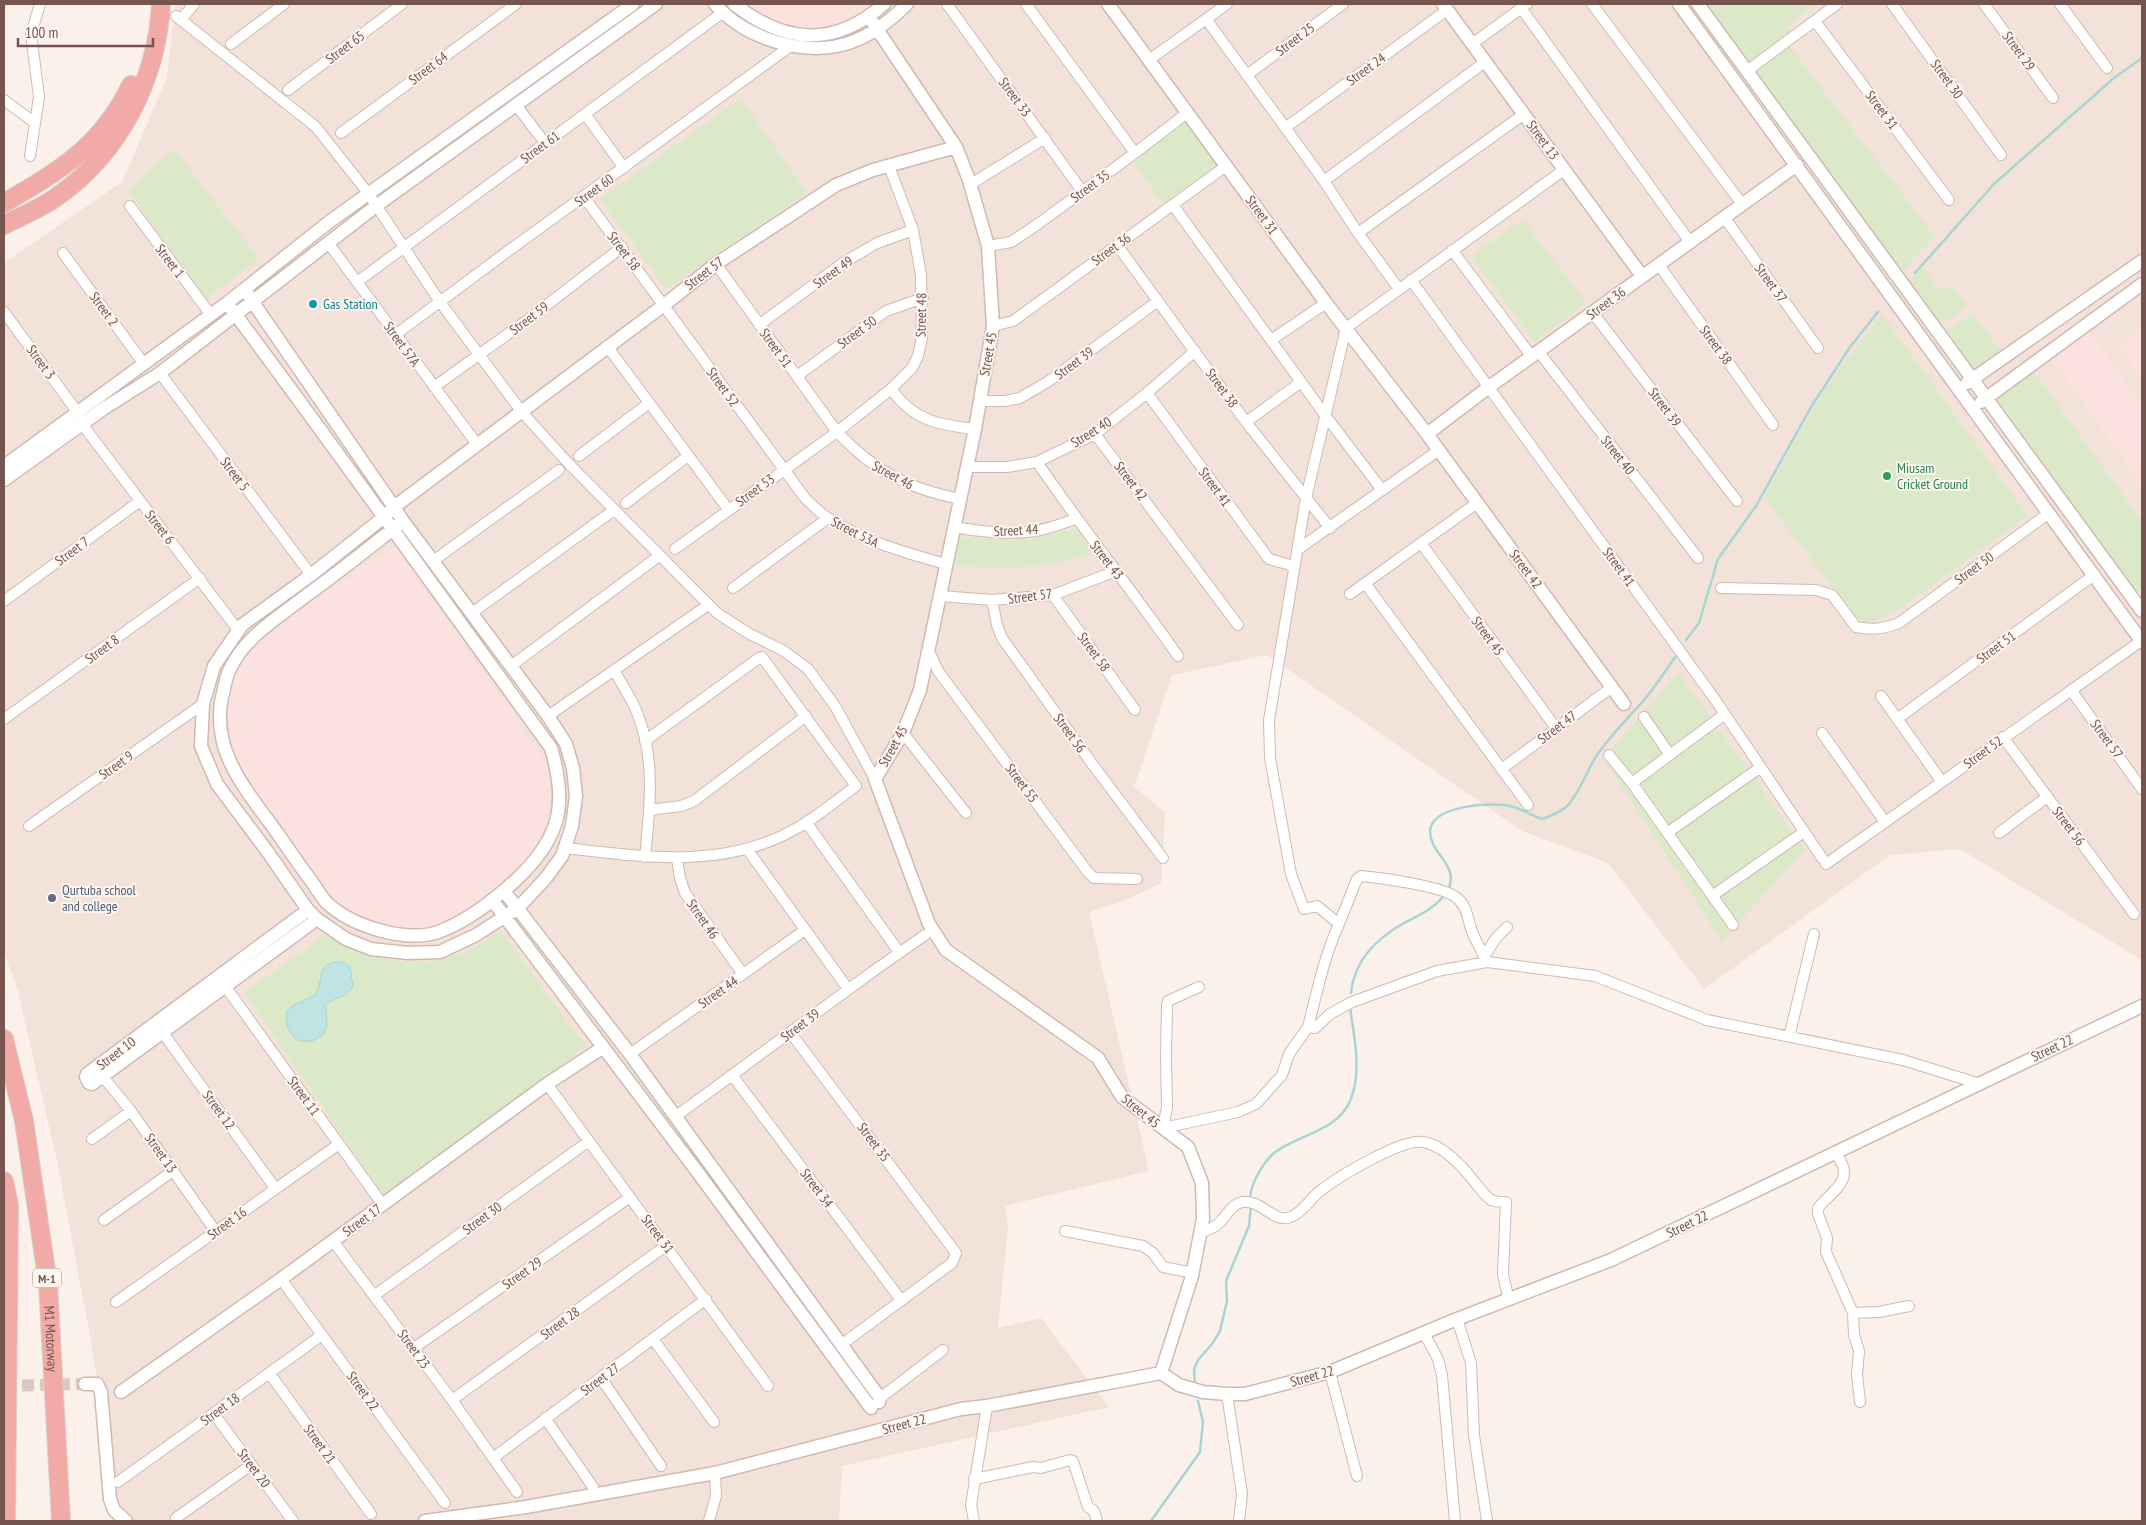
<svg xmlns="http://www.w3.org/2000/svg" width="2146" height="1525" viewBox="0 0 2146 1525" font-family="'PT Sans Narrow',sans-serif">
<rect width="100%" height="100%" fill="#fbf1ea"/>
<path fill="#f3e2d9" d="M175,4h1967v956l-182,-111 -70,6 -186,134 -96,-126 -86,-32 -255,-176 -95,20 -38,112 31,25 -4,71 -35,17 -37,12 60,259 -144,35 3,20 -10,102 43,-10 68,89 -267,59 -3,55h-718l-32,-191 -32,-169 -40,-173 -13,-36v-689l118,-81 45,-104z"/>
<path fill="#fbe2df" d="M743,4h129l-33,23 -23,2h-25l-24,-10z
M2142,328v48l-1,2 -22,-32z
M2089,331l53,74v81l-90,-128z
M395,547l153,219 -1,55 -13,38 -32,30 -38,24 -31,16 -31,1 -32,-6 -30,-17 -12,-11 -73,-106 -26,-41 -5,-23 1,-30 16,-38 19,-23z"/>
<path fill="#dce9c9" d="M1705,4h111l-29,21 4,8 -42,30z
M1790,47l145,190 -34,35 -146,-202z
M741,98l66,95 -141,96 -66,-90z
M1186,121l32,43 -55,40 -29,-42z
M174,149l85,110 -53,40 -78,-109z
M1523,220l63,83 -51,39 -65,-86z
M1923,267l14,20 7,2 8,-4 15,21 -27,19 -31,-43z
M1973,313l30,41 -28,19 -30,-41z
M1882,314l146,202 -131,95 -35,15 -98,-129 59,-106z
M2034,372l108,149v69l-6,4 -142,-195z
M1077,528l14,26c-46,15 -89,16 -136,11l4,-28 52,3 20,-1z
M1679,673l126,177 -83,91 -119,-183z
M501,931l85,116 -203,148 -139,-203 82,-57 47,22 36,5 25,-1 32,-9z"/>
<path fill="#bfe4e3" stroke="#a6d6d4" d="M343,962l7,5 3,19c-8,14 -19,10 -28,20l2,17 -3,11 -12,7h-13c-11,-7 -14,-18 -12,-30 8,-9 19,-10 29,-17 9,-16 -2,-33 27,-32z"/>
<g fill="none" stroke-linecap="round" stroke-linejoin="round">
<path stroke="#a6d6d4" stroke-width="2.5" d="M1915,273l80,-90 119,-105 28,-20
M1686,640l13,-17 19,-64 38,-53 55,-99 39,-60 28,-35
M1448,891c12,-27 -17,-35 -18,-59 0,-27 62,-30 80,-26 12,3 21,9 32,13 9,-3 17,-6 24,-12 13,-12 21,-37 31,-52 14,-20 31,-37 47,-55 12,-14 21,-29 32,-44
M1351,993c3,-32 26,-55 53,-70 16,-8 29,-14 41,-28
M1250,1200c0,-10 3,-17 8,-26 4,-7 9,-15 16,-21 24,-19 64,-21 77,-54 11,-30 3,-62 -1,-92
M1195,1386l-1,-17 4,-9 14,-16 8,-13 7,-30 -1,-20 23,-55 2,-21
M1151,1521l49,-69 3,-30 -5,-21"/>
<path stroke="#dacac3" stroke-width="12" stroke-dasharray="12 6" stroke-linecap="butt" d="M4,1386l81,-2"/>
<defs>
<path id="minor" d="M947,4l135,187
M1026,4l109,149
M1592,4l150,200
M1892,4l109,151
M1984,4l69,94
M2060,4l47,64
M1521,8l169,234
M176,16l140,111 52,66 72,109 81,109 48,53 148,149 31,20 36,18 24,18 27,37 40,73
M1206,19l118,162 34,52 41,56
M181,20l13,-16
M1815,21l134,179
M231,44l53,-40
M1472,44l55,-40
M1149,60l78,-56
M1747,71l90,-67
M1247,75l96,-71
M288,90l114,-86
M4,100l31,23
M516,105l29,38
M585,114l39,54
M1285,128l162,-118
M341,133l175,-129
M30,156l9,-59 -8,-63 9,-30
M1565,169l-219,159 -40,170 -37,222 1,38 21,116 13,35 13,-3 22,18c-15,33 -22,68 -31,103l7,1 15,-14 22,-12 85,-31 50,-9 108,14 112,44 196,40 74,23
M1324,181l161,-119
M971,184l74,-46
M584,197l221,301c8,8 17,17 26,22 36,22 75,33 115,44
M1173,205l152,210 57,75
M130,206l81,109
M1724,217l94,131
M1358,233l166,-119
M329,244l147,199
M1117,245l129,177 84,106
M988,246l23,-4 27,-18 97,-71 52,-40
M1452,250l80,107
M63,253l81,111
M716,264l121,168c38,40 70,56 123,67
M1659,265l114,160
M1411,280l303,418 108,160
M357,282l365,-269
M4,312l74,101
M1593,313l144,188
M759,325l84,-62 34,-20 36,-13
M993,326l20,-5 213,-155
M395,335l120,-89 277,-201
M1271,340l55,-37
M607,346l121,163
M1539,352l159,206
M160,373l151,202
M797,376l89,-65 37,-13
M434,387l92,-66 96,-74
M891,389c23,32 48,36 84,40
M1147,393l122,166 25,7
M980,401h25l15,-3 29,-17 109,-80
M1246,422l55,-40
M82,424l156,206
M1095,434l143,191
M579,456l70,-53
M1037,462c45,66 95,128 141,194
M967,467h40l30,-5 58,-28 52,-41 48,-42
M626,503l62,-47
M954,527c27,5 54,8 81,4 14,-2 28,-8 41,-12
M1421,543l135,185
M675,549l162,-117 54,-43 21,-21 6,-12 4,-18 -1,-63 -8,-45 -24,-64
M1297,550l142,-100
M433,561l126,-91
M1365,583l163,222
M733,588l95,-70
M1721,588l95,2 16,5 24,32c16,3 28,2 43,-4l150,-110
M1350,594l127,-91
M1053,595l82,115
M940,596l52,4 61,-5 63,-24
M992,600l5,25 5,13 91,127 70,93
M4,601l136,-100
M472,613l142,-103
M929,651l9,20 149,200 7,7 43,1
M511,666l148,-110
M614,670c7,13 16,26 22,40 20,47 14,98 9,147
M2071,690l71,99
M1881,696l61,86
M548,716l160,-111
M1644,717l26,38
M4,719l196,-141
M1897,719l197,-144
M903,733l63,80
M1822,733l63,89
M2003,737l131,177
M1609,755l23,28 101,142
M1503,768l109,-81
M1632,783l93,-69
M649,810l32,-4 13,-5 112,-85
M806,822l93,130
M29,826l174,-122
M1667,833l94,-66
M1999,833l48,-36
M565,848c79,9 160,22 232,-20 21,-12 40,-28 59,-42l-94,-129 -3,1 -114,83
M747,849l101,140
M677,858l3,20 5,15 58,81
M1826,864l315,-223
M1712,896l92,-64
M1339,924l18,-45 4,-3c19,2 85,10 97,23 10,8 10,24 15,35 4,9 9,18 14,28
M1484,957l12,-19 11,-11
M225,986l158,219
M1199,987l-31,14 -1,4 -1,53 1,49 -4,21 75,-16 18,-8 26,-29 7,-21 19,-27
M790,1032l166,221 -4,10 -111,82
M163,1033l112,155
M1789,1037l25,-103
M630,1054l175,-124
M732,1075l169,225
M103,1077l28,34 85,121
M547,1084l221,302
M675,1117l197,-145 53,-37
M92,1139l39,-28
M1835,1153c22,26 -1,36 -17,55v6l9,24 -1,14 27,61 1,22 5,16 -2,24 3,27
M104,1220l69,-49
M1065,1231l78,15 10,7 10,14 30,6
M1200,1233c5,-2 10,-4 14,-6 11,-6 15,-22 28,-25 20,-3 31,22 49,15 12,-5 18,-17 28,-25 17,-14 83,-54 104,-50 20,3 38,23 50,38 5,6 11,15 18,20 4,2 10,2 15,2l-3,73 6,25
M333,1241l119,159 65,92
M281,1279l164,224
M375,1295l214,-154
M116,1302l223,-158
M1853,1313l26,-1 30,-6
M1457,1319l14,44 3,72 13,86
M1424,1333l14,26 4,16 13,146
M653,1339l61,83
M414,1348l216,-151
M1330,1372l27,104
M270,1374l101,140
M601,1378l60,88
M1227,1394l15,100 -3,27
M880,1398l63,-48
M452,1400l215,-155
M214,1414l79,107
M545,1418l48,69
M493,1458l213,-159
M974,1479l59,-12 8,1 29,-8 3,1 15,46 6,4 3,10
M118,1482l204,-147
M176,1518l75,-53
M709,1521l7,-25 -1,-23
M974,1521l-3,-16 16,-99"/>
<path id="tertiary" d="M715,4c30,36 95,55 139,37 21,-8 38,-22 53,-37
M734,4c51,40 100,44 150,0
M1108,4l218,299 101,131 62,-47 308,-222
M1443,4l199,272
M1679,4l463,638
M1698,4l444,607
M869,17l87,130 13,33 19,66 5,80 -18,103 -55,261 -17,43 -28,46 54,145 17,26 152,108 24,39 66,50 14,36 1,36 -11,57 -31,97
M245,289l7,12 142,206 9,14 145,195 18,28 7,24 3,28 -4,30 -10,30 -17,23 -27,29 -42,27 -36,17 -32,1 -37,-4 -25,-10 -29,-20 -9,-9 -41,-59 -50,-67 -16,-38 2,-42 11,-38 28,-41 69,-50 73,-58 10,-10 270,-202 52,-41 120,-79 37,-15 83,-23
M227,303c110,147 216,297 324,445 17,57 9,90 -34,131 -23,21 -49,42 -79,53 -33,11 -87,-6 -112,-30 -5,-6 -10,-14 -14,-20 -12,-16 -23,-32 -34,-48 -32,-45 -71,-85 -54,-145 1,-6 3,-14 6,-20 15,-32 46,-50 73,-71 26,-19 51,-38 76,-58l24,-19
M1967,383l175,-122
M1981,402l161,-118
M1427,434l197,270
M4,466l223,-163 102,-81 304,-218
M4,480l99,-71 57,-36 216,-167 280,-202
M504,891l126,163 250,344 -1,4
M492,900l204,270 175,238
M308,910l-221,164 -1,3 3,6 3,1 225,-165
M85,1384h12l4,8 9,107 4,11 12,11
M121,1392l160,-113 266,-195 55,-36
M425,1521l101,-14 189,-34 246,-64 26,-3 174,-33 18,12 24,7 24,2h18l85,-22 127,-53 154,-59 531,-254"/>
<g id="motorway">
<path d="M4,203c55,-32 98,-57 127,-118"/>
<path d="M4,225c17,-9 38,-17 54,-29 62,-44 99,-117 103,-192"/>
<path id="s1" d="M4,1039l20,82 24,163 13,237"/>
<path d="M4,1181l5,24 -3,316"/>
</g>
</defs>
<use href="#minor" stroke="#cfbab2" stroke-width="12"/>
<use href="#tertiary" stroke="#cfbab2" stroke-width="15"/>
<use href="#motorway" stroke="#d8cfcd" stroke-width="20"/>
<use href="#minor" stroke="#fff" stroke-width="10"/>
<use href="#tertiary" stroke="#fff" stroke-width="12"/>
<use href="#motorway" stroke="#f1aaa5" stroke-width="18"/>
</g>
<circle fill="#0f9aa8" stroke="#fef6f0" stroke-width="2" cx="313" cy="304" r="5"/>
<circle fill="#2e9e5b" stroke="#fef6f0" stroke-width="2" cx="1887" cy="476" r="5"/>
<circle fill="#5c6f8a" stroke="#fef6f0" stroke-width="2" cx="52" cy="898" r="5"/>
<g text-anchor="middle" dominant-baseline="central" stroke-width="4" stroke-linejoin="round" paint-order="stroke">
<rect fill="#fef6f0" stroke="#9e857f" stroke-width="1" x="33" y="1268.5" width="28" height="19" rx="4"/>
<g font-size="12" font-weight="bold" fill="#75554e">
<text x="47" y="1278">M-1</text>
</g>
<g font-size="14" fill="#75554e" stroke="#fef6f0">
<text transform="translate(1295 39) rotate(-37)">Street 25</text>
<text transform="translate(345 47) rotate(-37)">Street 65</text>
<text transform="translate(2019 51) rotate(54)">Street 29</text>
<text transform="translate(428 68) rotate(-37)">Street 64</text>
<text transform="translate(1366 69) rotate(-36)">Street 24</text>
<text transform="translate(1947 79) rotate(54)">Street 30</text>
<text transform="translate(1015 97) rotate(54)">Street 33</text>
<text transform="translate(1882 110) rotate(53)">Street 31</text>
<text transform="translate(1543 140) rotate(54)">Street 13</text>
<text transform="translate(540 147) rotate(-36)">Street 61</text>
<text transform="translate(1090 186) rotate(-36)">Street 35</text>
<text transform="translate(594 190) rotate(-36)">Street 60</text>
<text transform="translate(1262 215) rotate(54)">Street 31</text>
<text transform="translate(1111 249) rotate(-36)">Street 36</text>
<text transform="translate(624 251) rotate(53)">Street 58</text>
<text transform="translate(170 261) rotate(53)">Street 1</text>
<text transform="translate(833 272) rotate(-35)">Street 49</text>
<text transform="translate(704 273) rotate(-37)">Street 57</text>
<text transform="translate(1771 283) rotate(54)">Street 37</text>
<text transform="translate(1606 303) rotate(-36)">Street 36</text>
<text transform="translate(104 309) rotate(54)">Street 2</text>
<text transform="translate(921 315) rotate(-89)">Street 48</text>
<text transform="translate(529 318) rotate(-37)">Street 59</text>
<text transform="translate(857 332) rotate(-36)">Street 50</text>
<text transform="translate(402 344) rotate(54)">Street 57A</text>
<text transform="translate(1716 345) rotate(54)">Street 38</text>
<text transform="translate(776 348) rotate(54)">Street 51</text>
<text transform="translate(988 354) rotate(-80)">Street 45</text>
<text transform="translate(41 362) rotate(54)">Street 3</text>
<text transform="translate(1074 363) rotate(-36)">Street 39</text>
<text transform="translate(723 387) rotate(54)">Street 52</text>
<text transform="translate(1222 388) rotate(54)">Street 38</text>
<text transform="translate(1665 407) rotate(53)">Street 39</text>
<text transform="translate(1091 432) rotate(-32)">Street 40</text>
<text transform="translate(1618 455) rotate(52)">Street 40</text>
<text transform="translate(235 474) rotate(53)">Street 5</text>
<text transform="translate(893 475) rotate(28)">Street 46</text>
<text transform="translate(1131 481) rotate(53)">Street 42</text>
<text transform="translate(1215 487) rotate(54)">Street 41</text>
<text transform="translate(755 490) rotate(-36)">Street 53</text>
<text transform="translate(160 527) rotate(52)">Street 6</text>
<text transform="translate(1016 530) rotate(-3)">Street 44</text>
<text transform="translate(855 532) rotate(27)">Street 53A</text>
<text transform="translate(72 551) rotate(-36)">Street 7</text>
<text transform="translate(1107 560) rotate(52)">Street 43</text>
<text transform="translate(1619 567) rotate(54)">Street 41</text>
<text transform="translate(1974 568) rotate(-36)">Street 50</text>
<text transform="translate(1526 569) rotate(53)">Street 42</text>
<text transform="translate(1030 596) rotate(-7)">Street 57</text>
<text transform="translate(1488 636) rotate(54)">Street 45</text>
<text transform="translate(1996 647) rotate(-36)">Street 51</text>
<text transform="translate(102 649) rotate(-36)">Street 8</text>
<text transform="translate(1094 652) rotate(54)">Street 58</text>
<text transform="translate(1557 727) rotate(-37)">Street 47</text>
<text transform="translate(1070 733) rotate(54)">Street 56</text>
<text transform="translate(2107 739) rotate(54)">Street 57</text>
<text transform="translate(893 746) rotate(-61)">Street 45</text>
<text transform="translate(1983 752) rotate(-36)">Street 52</text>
<text transform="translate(116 765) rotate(-35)">Street 9</text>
<text transform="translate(1022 783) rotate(53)">Street 55</text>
<text transform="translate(2069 826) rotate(53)">Street 56</text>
<text transform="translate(703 919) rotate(55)">Street 46</text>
<text transform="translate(718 992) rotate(-35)">Street 44</text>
<text transform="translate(800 1025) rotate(-37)">Street 39</text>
<text transform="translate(2052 1048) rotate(-25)">Street 22</text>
<text transform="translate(116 1053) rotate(-37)">Street 10</text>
<text transform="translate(304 1096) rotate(54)">Street 11</text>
<text transform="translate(219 1110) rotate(54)">Street 12</text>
<text transform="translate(1141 1111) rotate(39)">Street 45</text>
<text transform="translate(874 1142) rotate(53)">Street 35</text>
<text transform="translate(161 1153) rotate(55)">Street 13</text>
<text transform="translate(817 1188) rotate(53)">Street 34</text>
<text transform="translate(482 1218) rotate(-36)">Street 30</text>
<text transform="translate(362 1220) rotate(-36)">Street 17</text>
<text transform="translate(227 1223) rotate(-36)">Street 16</text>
<text transform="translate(1687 1224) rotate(-26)">Street 22</text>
<text transform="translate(658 1234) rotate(53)">Street 31</text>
<text transform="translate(522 1273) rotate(-35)">Street 29</text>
<text transform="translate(560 1323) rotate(-36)">Street 28</text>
<text stroke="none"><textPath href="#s1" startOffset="304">M1 Motorway</textPath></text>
<text transform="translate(414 1349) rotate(54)">Street 23</text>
<text transform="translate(1312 1376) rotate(-16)">Street 22</text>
<text transform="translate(600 1379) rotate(-36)">Street 27</text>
<text transform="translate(363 1391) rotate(54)">Street 22</text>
<text transform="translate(220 1409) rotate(-36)">Street 18</text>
<text transform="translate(904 1424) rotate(-15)">Street 22</text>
<text transform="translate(320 1444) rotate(54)">Street 21</text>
<text transform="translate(254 1468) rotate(53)">Street 20</text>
</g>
<g font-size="14" fill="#0d838f" stroke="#fef6f0" text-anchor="start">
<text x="323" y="304">Gas Station</text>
</g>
<g font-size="14" fill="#27864d" stroke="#fef6f0" text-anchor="start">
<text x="1897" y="468">Miusam<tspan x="1897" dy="16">Cricket Ground</tspan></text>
</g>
<g font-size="14" fill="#4e5e75" stroke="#fef6f0" text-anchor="start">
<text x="62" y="890">Qurtuba school<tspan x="62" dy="16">and college</tspan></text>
</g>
</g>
<rect width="2146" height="1525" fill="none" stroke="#75554e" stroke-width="10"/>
<path d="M18 38v8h135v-8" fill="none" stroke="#75554e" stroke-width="2.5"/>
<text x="25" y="38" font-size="15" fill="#75554e" stroke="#fef6f0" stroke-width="4" paint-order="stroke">100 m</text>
</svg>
